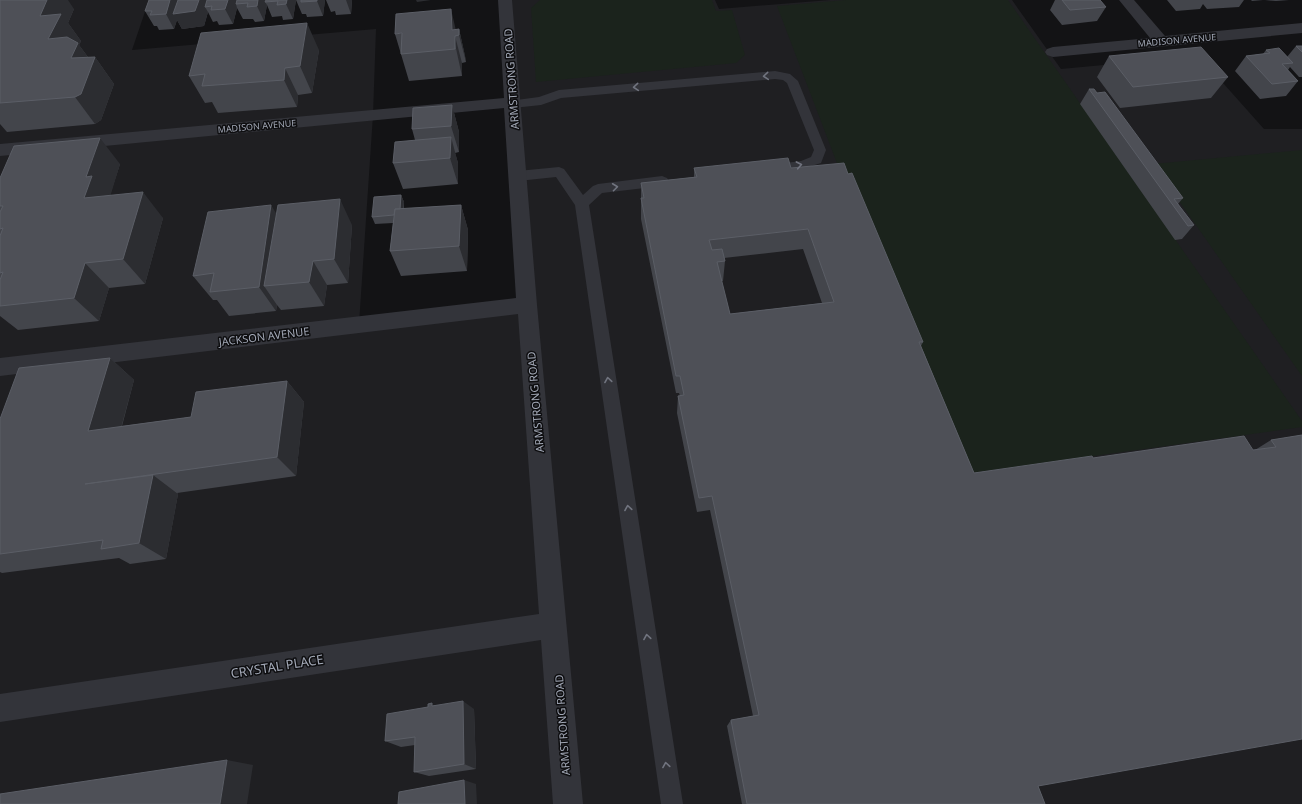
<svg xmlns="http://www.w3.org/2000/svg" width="1302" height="804" viewBox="0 0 1302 804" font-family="'Noto Sans',sans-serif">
<rect width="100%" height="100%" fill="#131315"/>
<path fill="#1f1f22" d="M0,0h149l-17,50 244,-21 -3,86 -14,209 170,-20 -21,-304h207l4,9 111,-9h182l49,69 138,-13 65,73h38v675h-1302z"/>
<path fill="#1b231c" d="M540,0h172l4,11 16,-1 13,45 -9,8 -200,19 -5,-74z
M846,0h162l294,421v6l-346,48 -179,-469z
M1302,150v226l-149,-212z"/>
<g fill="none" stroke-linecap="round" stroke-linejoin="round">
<path fill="#33343a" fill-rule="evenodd" d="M775,71l15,3 8,7 28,69 -5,13 -19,6 -32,4 -5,-1 -1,-3 1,-3 5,-1 31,-4 10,-4 3,-7 -27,-67 -4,-3 -8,-1 -214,19 -20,7 -28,3 -4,-1 -2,-3 2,-3 30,-4 20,-7z
M559,167l5,2 19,26 10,-9 5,-2 64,-8 5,2 2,3 -2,3 -5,2 -60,7 -13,12 94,599h-22l-86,-599 -19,-28 -38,4 -5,-2 -2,-3 2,-3 5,-2z"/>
<path fill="#33343a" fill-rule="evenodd" d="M498,0h14l25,305 46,499h-30l-12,-164 -541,82v-28l539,-80 -21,-300 -518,62v-18l516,-60 -12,-190 -504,48v-12l504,-46z
M1119,0h15l31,36 137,-13v10l-249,24 -6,-2 -2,-3 2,-3 6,-2 97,-9z"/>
</g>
<path fill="#43454b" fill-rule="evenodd" d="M0,0l74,9 -6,14 13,18 -2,4 9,12h7l19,27 -13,36 -6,4 -88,8 -7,-8z
M149,0h147l-3,19 -10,1 -1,-4 -10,1 -5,-12 -3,16 -9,1 -2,-3h-10l-6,-11 -4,16 -14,1 -2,-4 -4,1 -5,-10 -4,14 -22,3 -5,-9 -3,9 -15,1 -2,-4h-3l-9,-15z
M296,0h29l-2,16 -16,1 -1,-3h-4z
M326,0h26l-1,14 -15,1 -1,-4 -4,1z
M1055,0h45l6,7 -9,14 -35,4 -12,-15z
M1167,0h77l-5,7 -32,2 -4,-5 -3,5 -24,2z
M1251,0h12l-11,1z
M1265,0h24l-13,1z
M459,29l6,27 1,6 -4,1v13l-53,5 -14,-47z
M1296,46h6v31h-3l-9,-10 -2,3 10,11 -12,15 -26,3 -25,-28 11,-15 17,-2 3,-4 21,7z
M319,50l-7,43 -14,2 -1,12 -79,6 -6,-11 -7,1 -16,-27z
M1109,56l119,21 -17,21 -91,10 -23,-31z
M1089,89l8,4 86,105 -5,6 16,21 -12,14 -7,1 -95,-136z
M452,105l7,27v20l-4,1 3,10v21l-55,5 -10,-26 22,-23 -3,-11z
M120,164l-10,31 53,23 -18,66 -36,4 -10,33 -81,9 -18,-14v-138z
M694,168h97l132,174 -2,4 53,127 119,-15 160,-8h2l16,-10 31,-5 -264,351 7,18h-303l-15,-78 4,-6 22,-4 -43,-206 -13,2 -20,-99 1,-17h2l-1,-3h-3l-35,-174v-36l53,-6zM803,249l19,54 -92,11 -9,-33h2l2,-20 -1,-3z
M401,195l3,7v7l57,-4 7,25 -1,41 -66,5 -11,-25 3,-28 -18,1 -3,-7z
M277,214l75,11 -4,58 -21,2 -3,21 -43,4 -4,-5 -1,6 -47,5 -12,-16h-4l-20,-24z
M110,358l24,22 -12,46 69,-9 96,-36 17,21 -8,74 -119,17 1,1 -12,65 -36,5 -11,-6 -117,15 -2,-1v-18z
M436,705l38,4 2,60 -47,7 -15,-4 1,-27 -14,2 -16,-6 43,-34z"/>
<path fill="#2c2d31" d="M47,0h21l6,9 -6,14 13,18 -2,4 14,19 2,-7 19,27 -13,36 -6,4 -20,-27 -27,-58 -8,-23z
M170,0h39l-4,7 3,5 -4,14 -22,3 -5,-9 -3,9 -8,-15z
M228,0h11l-3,4 1,4 -4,16 -8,-15z
M258,0h10l-3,2 2,3 -3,16 -7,-15z
M287,0h9l-3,19 -7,-15z
M317,0h8l-2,16 -6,-15z
M346,0h6l-1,14z
M416,0h15l-14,2z
M451,9l6,26 -2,1 7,27v13l-10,-46z
M307,23l12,27 -7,43 -12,-27z
M459,29l6,27 1,6 -7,-27z
M285,68l13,27 -1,12 -13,-27z
M452,105l7,27v20l-8,-26z
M451,137l7,26v21l-8,-26z
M100,138l20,26 -10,33 -26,1 2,-21z
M143,192l20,26 -18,66 -22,-25z
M401,195l3,7 -2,20 -2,-7z
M340,199l12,26 -4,58 -14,-24z
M271,205l16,26 -23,55 13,19 -1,6 -17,-24z
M461,205l7,25 -1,41 -8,-25z
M313,261l14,24 -3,21 -15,-24z
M85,263l24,25 -10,33 -25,-23z
M110,358l24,22 -19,70 -27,-19z
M287,381l17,21 -8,74 -19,-19z
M153,475l25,19 -12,65 -27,-16z
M463,701l11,8 2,60 -12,-5z
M227,760l26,5 -6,39h-27z
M464,780l12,4 1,20h-12z"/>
<path fill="#4e5057" stroke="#5b5e66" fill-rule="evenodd" d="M0,0h47l-7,16 21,-2 -13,25 19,-2 11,6 -7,15 24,-1 -14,37 -6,3 -75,6z
M149,0h21l-4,14 -16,1 2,-4h-7z
M178,0h21l-4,11 -22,3z
M207,0h21l-3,9 -14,1 1,-4 -7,1z
M237,0h21l-1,6 -10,1 1,-4 -12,1z
M266,0h21l-1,4 -9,1 1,-4 -13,1z
M301,0h16v1l-16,1z
M1062,0h38l6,7 -36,3z
M451,9l1,21 7,-1v6l-4,1v13l-54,5 1,-21 -7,1 1,-20z
M307,23l-7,43 -15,2 -1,12 -82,6 3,-12 -16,2 12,-43z
M1296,46h6v6z
M1201,47l27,30 -95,10 -24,-31z
M1279,48l14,15 -11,1 16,17 -26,3 -26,-28 24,-3 -4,-3z
M1089,89h5l3,4 8,-1 78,106 -9,1 20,26 -6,1z
M452,105l-1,21 -39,3 1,-21z
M451,137l-1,21 -57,5 2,-21z
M100,138l-14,39 6,-1 -8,22 59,-6 -20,67 -38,4 -11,35 -74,8v-26l3,-8 -3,1v-37l3,-8 -3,1v-17l3,-6h-3v-28l14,-32z
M788,158l3,10 53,-5 4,11 4,-1 71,169h-4l55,131 118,-17 1,2 151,-22 9,14 23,-3 -5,-7 31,-5v304l-264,47 7,18h-298l-16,-84 28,-5 -47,-219 -13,2 -21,-102 6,-1 -4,-19h-4l-35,-178h3l-3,-15 56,-6 -3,-9zM808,229l26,73 -104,12 -13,-52 8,-1 -3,-12 -10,1 -3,-10z
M401,195l-1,14h-5l-1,6 -22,2 2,-20z
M340,199l-6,60 -21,2 -4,21 -45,4 14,-81z
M271,205l-12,82 -49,5 4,-19 -21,3 15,-64z
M461,205l-2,41 -69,5 5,-42z
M110,358l-22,73 103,-14 5,-25 91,-11 -10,76 -192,27 68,-9 -14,68 -38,6 2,-9 -103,14v-135l19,-51z
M463,701l1,63 -50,8 1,-35 -30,4 2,-27 41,-7v-3l4,-1v3z
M227,760l-7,44h-220v-10z
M464,780l1,24h-67l1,-12z"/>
<defs><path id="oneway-chevron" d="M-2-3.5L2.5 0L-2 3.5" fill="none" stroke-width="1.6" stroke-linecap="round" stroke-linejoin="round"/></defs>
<g stroke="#71747f">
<use href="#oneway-chevron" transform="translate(766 76) rotate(175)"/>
<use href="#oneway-chevron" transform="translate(636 87) rotate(175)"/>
<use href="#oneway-chevron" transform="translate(799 165) rotate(-11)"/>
<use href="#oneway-chevron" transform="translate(615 187) rotate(-7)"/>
<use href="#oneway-chevron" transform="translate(608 380) rotate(-99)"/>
<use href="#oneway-chevron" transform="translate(628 508) rotate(-99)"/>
<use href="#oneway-chevron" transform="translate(647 637) rotate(-99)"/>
<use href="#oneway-chevron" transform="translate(666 765) rotate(-99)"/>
</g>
<g text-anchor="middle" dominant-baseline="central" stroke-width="3" stroke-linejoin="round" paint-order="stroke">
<g font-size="9" fill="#a3a9b7" stroke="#0e0e10">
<text transform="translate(1177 40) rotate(-5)">MADISON AVENUE</text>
<text transform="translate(257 126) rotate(-5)">MADISON AVENUE</text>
</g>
<g font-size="11" fill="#a3a9b7" stroke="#0e0e10">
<text transform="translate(511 79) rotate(-94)">ARMSTRONG ROAD</text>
<text transform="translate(264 336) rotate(-7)">JACKSON AVENUE</text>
<text transform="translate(535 402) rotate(-95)">ARMSTRONG ROAD</text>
<text transform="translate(562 725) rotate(-94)">ARMSTRONG ROAD</text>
</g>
<g font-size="13" fill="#a3a9b7" stroke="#0e0e10">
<text transform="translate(277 666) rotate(-9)">CRYSTAL PLACE</text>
</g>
</g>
</svg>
